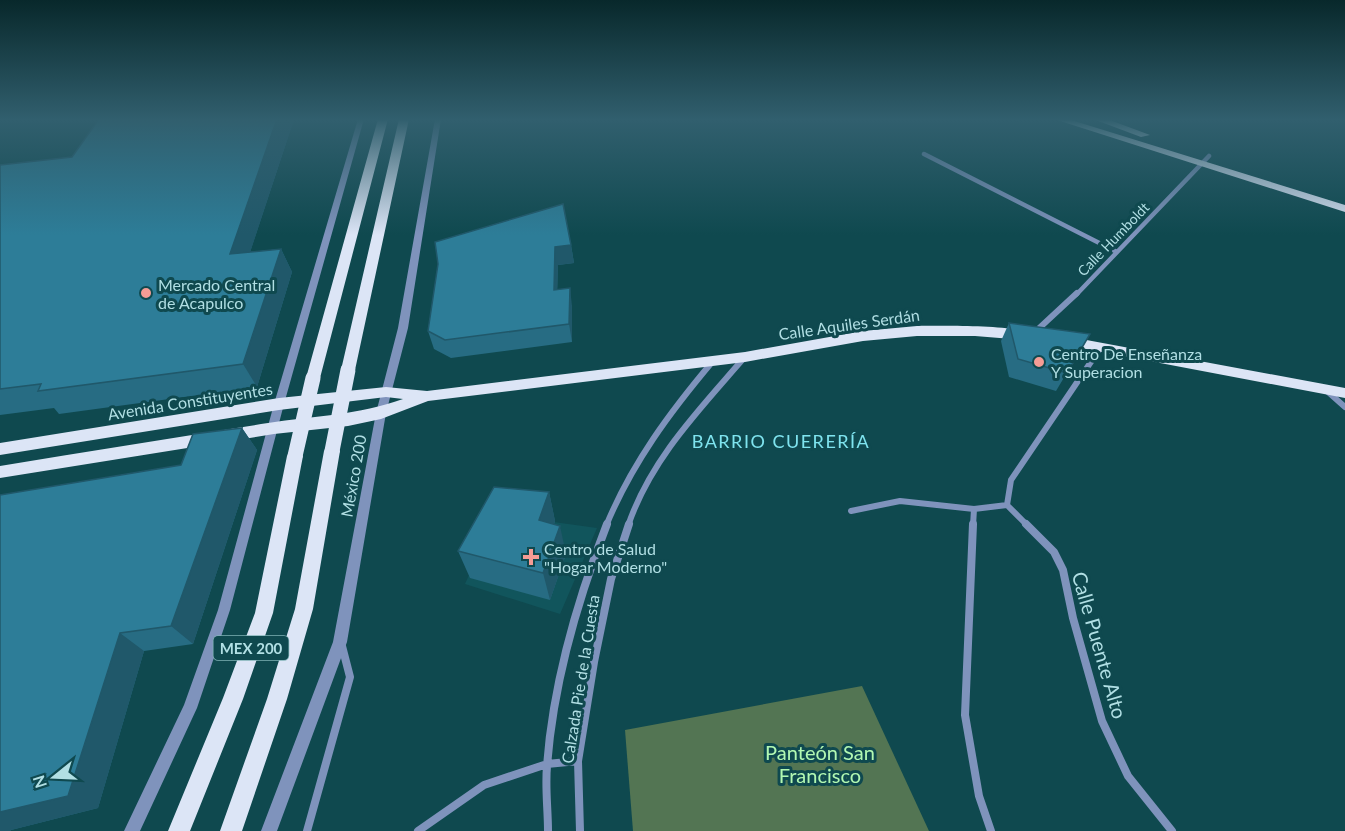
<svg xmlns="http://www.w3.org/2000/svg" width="1345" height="831" viewBox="0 0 1345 831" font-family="Lato,sans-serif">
<rect width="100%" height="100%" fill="#0f494f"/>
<path fill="#11555c" d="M499,508l40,12 58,8 -37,86 -95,-30z"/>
<path fill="#537553" d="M862,686l67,145h-296l-8,-101z"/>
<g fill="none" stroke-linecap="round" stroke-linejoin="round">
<path stroke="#7f93bc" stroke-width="4.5" d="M924,154l193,98
M1076,295l133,-139"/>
<path stroke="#7f93bc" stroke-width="6" d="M1035,332l42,-39
M1327,391l18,16
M1007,505l21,21
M1007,505l4,-25 90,-133
M851,511l49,-10 74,8 33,-4
M606,526c26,-63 64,-114 107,-165
M628,526c22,-66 71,-116 115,-167
M973,526l1,-17"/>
<path stroke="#7f93bc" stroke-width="8" d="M973,524l-8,191 14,81 12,35
M1026,524l28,28 9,18 10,48 29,103 26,55 44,55
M307,831l43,-154 -8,-31
M418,831l66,-46 63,-21 31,-3
M548,831c0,-22 -3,-43 -1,-65 6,-82 30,-165 60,-242
M580,831l-2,-70 16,-99 17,-83 18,-55"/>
<path fill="#7f93bc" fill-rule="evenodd" d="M358,119h6l-80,285 -54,206 -33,98 -57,123h-16l60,-126 34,-95 56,-206z
M435,119h6l-33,209 -22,85 -39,229 -70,189h-16l72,-189 43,-229 22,-85z"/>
<path fill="#dce5f6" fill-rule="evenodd" d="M378,119h10l-68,259 -7,5 -7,-5z
M399,119h10l-54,251 -7,5 -7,-5z
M1054,119h14l277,86v7z
M1093,119h14l43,16 -9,2z
M917,326c18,0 104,-2 113,9l-7,5 -48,-4h-58l-54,5 -118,21 -317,39 -47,18 -33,7 -74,8 -274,44v-12c89,-15 179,-29 268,-43 46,-7 91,-8 135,-24l-17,-2 -107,13 -279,45v-12l279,-45 107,-11 41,4 318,-39 118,-21z
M1065,336l280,52v10l-285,-54 -2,-3z
M332,445l6,2 2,4 -27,158 -26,90 -45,132h-22l47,-132 28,-90 29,-158 2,-4z
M295,450l6,2 2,4 -30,157 -30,86 -53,132h-22l55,-133 32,-85 32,-157 2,-4z"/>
<path stroke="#dce5f6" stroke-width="15" d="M332,451l16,-81
M295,456l18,-78"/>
</g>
<path fill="#276c83" d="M99,119h195l-44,133 31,-3 11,23 -35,115 -198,27 -5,-6 -54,7v-250l72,-8z
M571,245l3,18 -16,2 -1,25 15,16v36l-121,16 -17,-9 -6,-18z
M1009,323l81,11 -34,57 -47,-14 -8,-36z
M242,428l15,22 -64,194 -49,7 -46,157 -87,22 -1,1h-10l181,-366z
M549,492l6,29 -1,3 12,30 -16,46 -80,-22 -12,-27z"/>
<path fill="#20586a" d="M277,119h17l-52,158 -12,-23z
M571,245l3,18 -16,2 -1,43 -3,-18 1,-43z
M281,249l11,23 -35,115 -14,-23z
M570,288l2,18v36l-3,-18z
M242,428l15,22 -64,194 -22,-18z
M549,492l6,29 -9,28 -7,-29z
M560,526l6,28 -16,46 -7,-27z
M120,633l24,18 -46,157 -87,22 -1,1h-10v-19z"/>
<path fill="#2d7d98" stroke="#20586a" stroke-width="1.5" d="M99,119h178l-47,135 51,-5 -38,115 -205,27 3,-7 -41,5v-224l72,-8z
M563,204l8,41 -16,2 -1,43 16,-2 -1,36 -124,16 -17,-9 10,-67 -3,-22z
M1009,323l81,11 -23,39 -49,-14z
M242,428l-71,198 -51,7 -52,163 -68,16v-317l181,-30 12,-31z
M494,487l55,5 -10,28 21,6 -17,47 -85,-22z"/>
<linearGradient id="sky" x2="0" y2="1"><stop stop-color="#08282b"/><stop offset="0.51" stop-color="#315f6e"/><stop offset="1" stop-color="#315f6e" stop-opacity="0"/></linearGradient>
<rect width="1345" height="235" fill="url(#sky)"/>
<g fill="#f59c95" stroke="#0f494f" stroke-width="2">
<circle cx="146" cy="293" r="6"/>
<circle cx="1039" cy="362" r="6"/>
<path d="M528 548h6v6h6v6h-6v6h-6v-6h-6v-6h6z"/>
</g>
<g text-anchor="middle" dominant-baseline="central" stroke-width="6" stroke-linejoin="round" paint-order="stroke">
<g font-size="14" fill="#b1dfe4" stroke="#0f494f">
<text transform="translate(1113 239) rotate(-46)">Calle Humboldt</text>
</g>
<rect fill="#0f494f" stroke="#80b2b7" stroke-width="1.5" x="213.5" y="636" width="75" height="24" rx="4.5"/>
<g font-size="15" font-weight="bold" fill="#b1dfe4">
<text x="251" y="648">MEX 200</text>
</g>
<g font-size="16" fill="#b1dfe4" stroke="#0f494f" text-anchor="start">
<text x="158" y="284">Mercado Central<tspan x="158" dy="18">de Acapulco</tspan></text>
<text x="1051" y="353">Centro De Enseñanza<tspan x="1051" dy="18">Y Superacion</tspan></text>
<text x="544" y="548">Centro de Salud<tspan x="544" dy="18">"Hogar Moderno"</tspan></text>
</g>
<g font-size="16" fill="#b1dfe4" stroke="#0f494f">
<text transform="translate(849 324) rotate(-8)">Calle Aquiles Serdán</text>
<text transform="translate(190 401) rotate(-9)">Avenida Constituyentes</text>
<text transform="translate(353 476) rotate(-80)">México 200</text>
<text transform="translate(580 679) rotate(-81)">Calzada Pie de la Cuesta</text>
</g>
<g font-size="18" letter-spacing="1.5" fill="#7fe4ef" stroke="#0f494f">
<text x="781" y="441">BARRIO CUERERÍA</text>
</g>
<g font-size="20" fill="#b1dfe4" stroke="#0f494f">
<text transform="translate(1100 645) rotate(74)">Calle Puente Alto</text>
</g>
<g font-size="20" fill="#b2f8b2" stroke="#0f494f">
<text x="820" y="752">Panteón San<tspan x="820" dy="23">Francisco</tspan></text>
</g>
</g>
<g transform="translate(54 777) rotate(252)" stroke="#0f494f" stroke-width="4.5" paint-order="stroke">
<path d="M0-4.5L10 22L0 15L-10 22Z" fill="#b1dfe4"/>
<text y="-9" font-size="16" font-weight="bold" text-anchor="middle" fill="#b1dfe4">N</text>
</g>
</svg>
